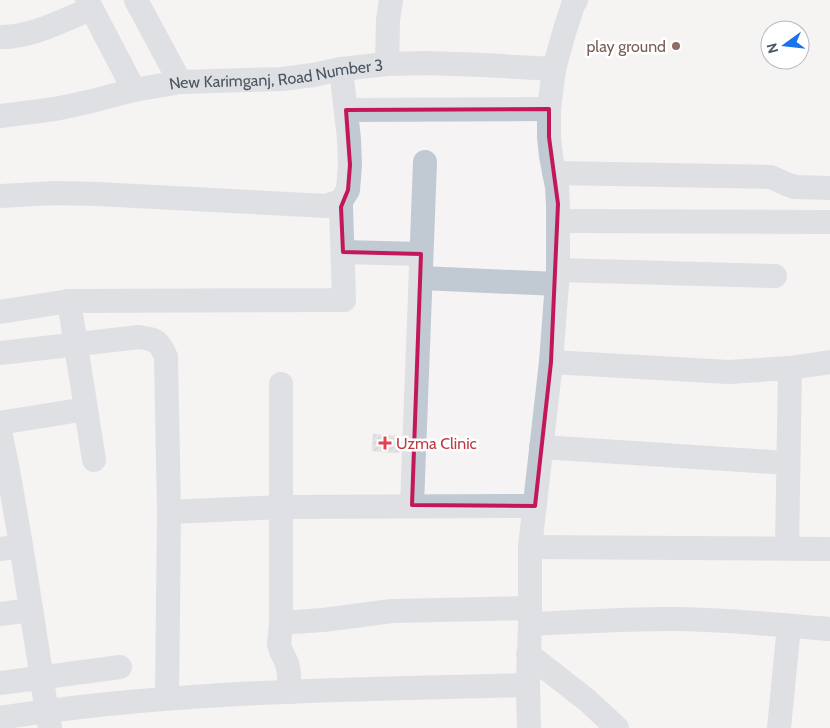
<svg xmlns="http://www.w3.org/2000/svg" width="830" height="728" viewBox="0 0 830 728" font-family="Cabin,sans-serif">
<defs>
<pattern id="building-hatch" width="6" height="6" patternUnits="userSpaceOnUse" patternTransform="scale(1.25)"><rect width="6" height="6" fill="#cdcfd5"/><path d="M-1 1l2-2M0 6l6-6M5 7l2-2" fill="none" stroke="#a8abb0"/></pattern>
</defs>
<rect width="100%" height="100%" fill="#f5f3f3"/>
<path fill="url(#building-hatch)" stroke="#d7d9de" d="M373,434l27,2 -1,17 -27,-2z"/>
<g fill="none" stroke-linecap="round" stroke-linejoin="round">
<g stroke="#c1cad2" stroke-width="24">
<path d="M87,0l47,90"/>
<path d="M136,0l44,82"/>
<path d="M0,37c31,1 63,-17 91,-28"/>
<path d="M387,64l1,-44 3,-20"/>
<path d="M346,110l203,-1"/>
<path id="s1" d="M0,116l55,-7 33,-7 46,-12 46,-8 102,-3 31,-4 28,-6 46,-5 40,-1 56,2 71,4"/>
<path d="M554,173l217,4 15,7 9,3 35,1"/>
<path d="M0,196l55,-3 42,1 229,12 15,-5 7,-11 2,-25 -1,-26 -8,-70"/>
<path d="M558,221l272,1"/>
<path d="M343,252l78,2"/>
<path d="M558,270l217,6"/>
<path d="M421,278l136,6"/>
<path d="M69,301l25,159"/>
<path d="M0,312l69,-11 275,-1 -3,-93v-6"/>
<path d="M0,353l139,-16c17,3 20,3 27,20l3,155 -2,186"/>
<path d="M551,362l178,10 61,-4 40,-6"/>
<path d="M281,384v239l-2,21 2,7 6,12 2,11v18"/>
<path d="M0,423l86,-14"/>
<path d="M0,431c15,69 25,140 36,210 5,29 8,58 14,87"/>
<path d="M541,447l247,16"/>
<path d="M412,505l13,-343"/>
<path d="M169,512l112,-5 254,-1"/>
<path d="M530,547l300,2"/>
<path d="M787,548l3,-180"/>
<path d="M0,549l21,-3"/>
<path d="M0,614l31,-4"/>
<path d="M281,623l42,-3 69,-9 138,-3"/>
<path d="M530,624c47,-2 94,-5 141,-5 53,0 106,6 159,10"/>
<path d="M528,654l60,47 29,27"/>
<path d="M0,683l120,-16"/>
<path d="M0,718c174,-28 352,-28 528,-33"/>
<path d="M529,728l-1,-43 2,-61v-77l21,-185 7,-92v-66l-1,-17 -6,-31 -2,-19v-28l5,-40 10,-36 9,-28 3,-5"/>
<path d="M779,728l10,-102"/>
</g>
</g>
<path d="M0 0H830V728H0ZM549,109v28l9,67 -7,158 -16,144 -123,-1 9,-251 -78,-2 -2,-45 7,-17 2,-25 -4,-55z" fill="#f5f3f3" fill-opacity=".55" fill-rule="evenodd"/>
<path fill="none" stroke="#c2185b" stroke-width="4" stroke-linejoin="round" d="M549,109v28l9,67 -7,158 -16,144 -123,-1 9,-251 -78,-2 -2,-45 7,-17 2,-25 -4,-55z"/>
<circle fill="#8d6e63" stroke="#fff" stroke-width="2" cx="676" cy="46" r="5"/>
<path fill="#e0444e" stroke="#fff" stroke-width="2" d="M382.5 435.5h5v5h5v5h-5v5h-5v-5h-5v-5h5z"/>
<g text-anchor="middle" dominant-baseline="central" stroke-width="5" stroke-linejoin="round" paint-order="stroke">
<g font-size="16" fill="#785e54" stroke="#fff" text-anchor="end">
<text x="666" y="46">play ground</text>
</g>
<g font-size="16" fill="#4a5661" stroke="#fff">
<text stroke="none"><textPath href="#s1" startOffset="280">New Karimganj, Road Number 3</textPath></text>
</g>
<g font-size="16" fill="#be3a42" stroke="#fff" text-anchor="start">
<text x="396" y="443">Uzma Clinic</text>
</g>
</g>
<g transform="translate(785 45) rotate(255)"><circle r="24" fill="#ffffff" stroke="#b7bbc0"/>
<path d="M0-4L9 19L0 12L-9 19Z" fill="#1a73e8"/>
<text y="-8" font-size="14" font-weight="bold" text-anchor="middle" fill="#4a5661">N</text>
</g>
</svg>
